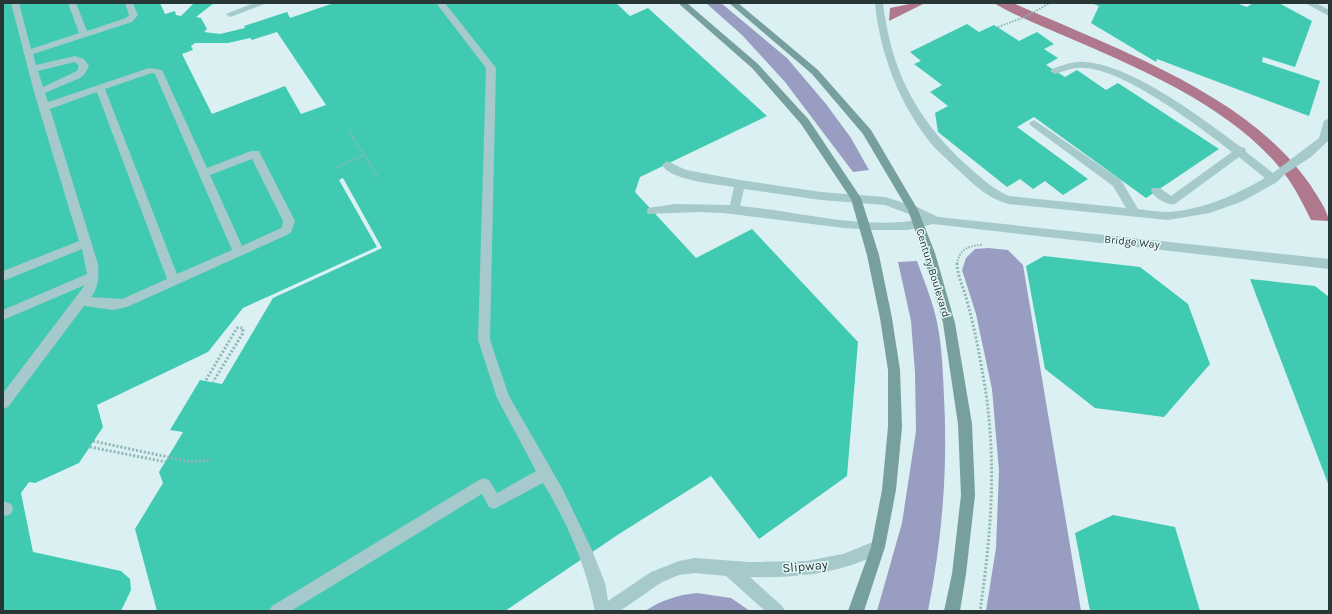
<svg xmlns="http://www.w3.org/2000/svg" width="1332" height="614" viewBox="0 0 1332 614" font-family="Karla,sans-serif">
<rect width="100%" height="100%" fill="#daf0f2"/>
<path fill="#9a9dc2" d="M706,3h15l66,55 39,46 25,34 18,32 -16,2 -68,-90 -43,-47z
M988,248l20,2 15,15 58,346h-95l10,-63 3,-77 -7,-82 -16,-75 -14,-44 4,-12 9,-9z
M917,261c7,20 16,41 20,61 5,24 6,51 7,75 4,72 -2,143 -16,214h-51l25,-88 14,-92 -1,-58 -4,-52 -13,-59z
M697,593l34,5 19,13h-105c17,-11 32,-16 52,-18z"/>
<path fill="#b0788d" d="M914,3h11l-36,18 1,-13z
M994,3h19c99,45 235,90 298,183 6,10 16,23 18,35l-18,-1c-7,-14 -14,-28 -22,-40 -46,-67 -143,-109 -215,-140 -27,-12 -55,-22 -80,-37z"/>
<path fill="#41cab2" fill-rule="evenodd" d="M3,3h157l5,11 10,-3 1,4 5,1 13,-13h20l-18,14 5,1 6,11 -3,3 16,2 25,-6 -1,-2 43,-14 3,6 44,-15h282l14,13 18,-8 119,108 -127,61 -5,15 61,66 56,-29 106,113 -11,134 -88,63 -48,-63 -92,58 -114,77h-348l-22,-82 28,-46 -4,-11 24,-40 -13,-2 30,-50 22,4 51,-86 109,-50 -39,-70 -4,2 38,67 -134,61 -35,44 -111,53 6,22 -24,36 -44,20 -6,-1 -8,11 12,59 88,19 9,8 1,11 -10,21h-118zM277,32l49,73 -25,9 -16,-28 -73,28 -30,-60 11,-4 -2,-4 4,-3h33l22,-5 2,2z
M1091,3h145l11,4 6,-4h26l33,18 -17,46 -32,-10 -1,5 58,19 -11,35 -152,-57 -1,3 -65,-39 8,-17z
M967,24l12,8 15,-7 25,16 18,-9 17,12 -10,5 14,9 -12,7 19,12 12,-7 29,20 12,-7 101,66 -73,49 -112,-81 -17,10 71,52 -25,16 -18,-14 -12,8 -13,-10 -13,8 -69,-55 -3,-19 13,-7 -18,-14 12,-7 -28,-21 7,-3 -11,-9z
M1044,256l96,11 48,37 22,60 -46,53 -69,-9 -50,-39 -19,-103z
M1250,279l65,7 14,11v189z
M1113,515l62,12 25,84h-110l-15,-78z"/>
<g fill="none" stroke-linecap="round" stroke-linejoin="round">
<path stroke="#90b6b7" stroke-width="2" stroke-dasharray="1.5 1.5" stroke-linecap="butt" d="M998,27l27,-10 25,-14
M349,131l29,46
M336,168l28,-13
M957,264c2,-15 13,-19 26,-19"/>
<path stroke="#90b6b7" stroke-width="3" stroke-dasharray="2 2" stroke-linecap="butt" d="M957,263c0,13 7,25 10,38 8,28 13,57 18,86 12,76 6,149 -5,224
M206,380l31,-52h6v5l-30,49
M93,441l98,21 20,-2
M90,447l76,15"/>
<path fill="#a6c9cb" fill-rule="evenodd" d="M11,3h8l12,46 48,-16 -11,-30h8l11,28 39,-13 3,-3 -4,-12h8l5,12 -6,7 -99,32 3,11 39,-9 9,3 5,7 -5,9 -4,3 -35,15 3,9 101,-34 13,2 45,98 44,-17h8l36,70 -4,11 -4,3 -160,72 -14,3 -29,-4 -76,101 -5,2v-16l82,-108 -82,35v-10l84,-36 -5,-25 -79,32v-10l76,-30 -45,-149zM75,62l4,4 -2,5 -34,16 -5,-16zM152,73l3,1 77,176 -55,24 -72,-185zM97,92l70,187 -45,20 -31,-2c8,-10 8,-21 7,-33l-48,-155zM252,159l31,62 -1,6 -3,2 -37,17 -32,-71z
M254,3h13l-34,13 -3,1 -4,-3z
M436,3h9l51,65 -6,272 19,56 53,92 30,62 13,33 3,18 43,-29 28,-11 16,-3 54,4 57,-1 37,-7 35,-14 5,2 2,5 -2,5c-45,22 -84,26 -133,25l32,29 3,5h-20l-39,-35 -31,-3 -16,2 -17,7 -42,29h-25c-9,-45 -28,-89 -52,-128l-49,26 -5,-2 -7,-13 -191,117h-22l3,-5 207,-126 5,-2 5,2 8,13 39,-22 -39,-73 -19,-58 8,-272z
M875,3h8c8,67 32,113 80,159 15,13 28,26 46,34l117,12 -13,-22 -83,-61 -1,-2 5,-3 87,60 17,29c10,1 21,3 31,3 36,-3 66,-17 96,-34l-26,-21 -64,47c-8,2 -20,-6 -24,-13l1,-3h8l11,8 61,-44c-32,-25 -107,-82 -147,-84 -11,-1 -20,3 -30,6l-5,-3 2,-2c10,-3 21,-8 32,-7 47,2 119,57 157,85l4,1 1,4 27,21 46,-35 5,-17 5,-3v22l-18,17 -26,17 -8,8 -34,19 -33,12 -42,7 -160,-16c-21,-6 -36,-21 -52,-36 -7,-7 -15,-14 -22,-21 -34,-41 -54,-92 -59,-144z
M1305,3h11l13,7v6z
M667,161l19,9 54,10 81,12 64,5 32,10 21,10 391,42v10l-396,-45 -25,6h-32l-32,-2 -121,-15 -24,-1 -51,2 -1,-3 1,-3 27,-4 55,1 4,-18c-17,-3 -63,-6 -72,-22zM744,189l77,11 64,5 37,14c-57,12 -124,-8 -182,-13z
M3,501l8,3 2,5 -2,5 -5,2 -3,-1z"/>
<path fill="#779f9d" fill-rule="evenodd" d="M678,3h9l71,61 51,56 52,78 18,57 13,63 8,52 2,57 -6,63 -11,57 -21,64h-16l23,-64 11,-57 6,-63v-57l-8,-52 -13,-63 -16,-56 -50,-75 -49,-56z
M729,3h9l80,67 53,60 47,80 17,43 20,70 17,101 3,71 -9,79 -6,37h-16l8,-37 9,-79 -3,-71 -15,-101 -20,-70 -15,-43 -45,-76 -51,-60z"/>
</g>
<g text-anchor="middle" dominant-baseline="central" stroke-width="3" stroke-linejoin="round" paint-order="stroke">
<g font-size="11" fill="#273735" stroke="#e7f8fa">
<text transform="translate(1132 242) rotate(6)">Bridge Way</text>
<text transform="translate(933 273) rotate(73)">Century Boulevard</text>
</g>
<g font-size="13" fill="#273735" stroke="#e7f8fa">
<text transform="translate(805 566) rotate(-5)">Slipway</text>
</g>
</g>
<rect width="1332" height="614" fill="none" stroke="#273735" stroke-width="8"/>
</svg>
